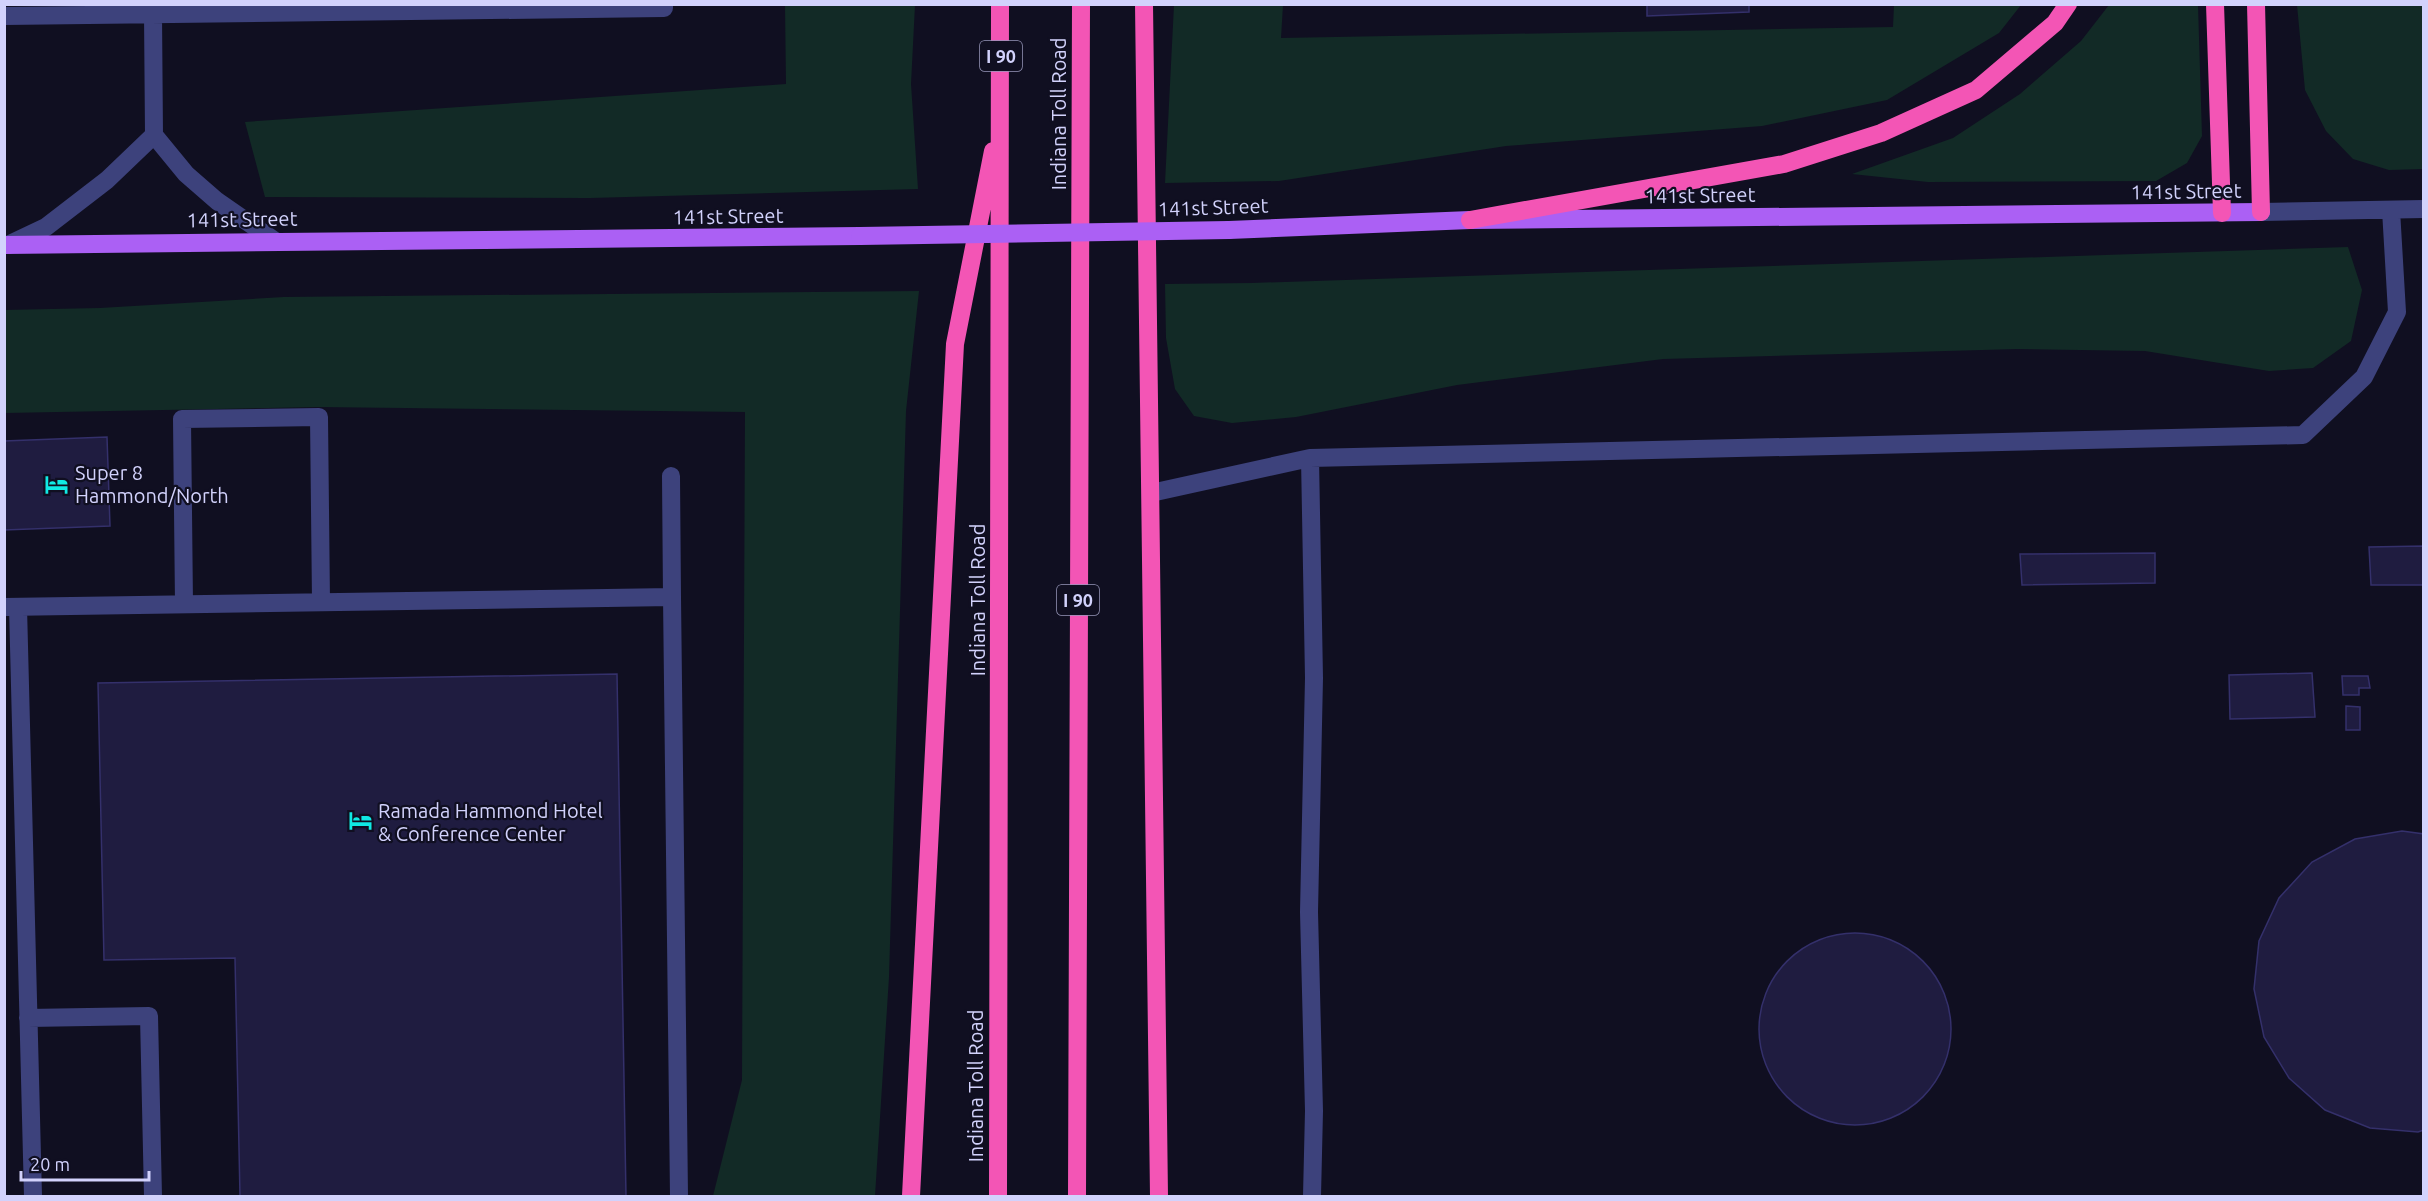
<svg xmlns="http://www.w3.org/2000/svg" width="2428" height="1201" viewBox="0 0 2428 1201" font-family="Ubuntu,sans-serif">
<rect width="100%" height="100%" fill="#100f21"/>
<path fill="#122a26" d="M785,5h130l-4,79 7,105 -328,9 -325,-1 -20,-75 541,-38z
M1174,5h109l-2,33 612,-11 1,-22h127l-22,28 -112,67 -125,26 -256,20 -227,35 -114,2z
M2109,5h89l4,131 -15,27 -31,18 -228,1 -76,-8 101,-36 67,-44 61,-53z
M2297,5h126v164l-34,1 -36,-11 -27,-28 -21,-41z
M2348,247l14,43 -11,51 -38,27 -44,3 -124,-20 -128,-2 -354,10 -206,26 -161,32 -64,6 -38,-7 -19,-27 -9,-51 -1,-54 87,-1z
M919,291l-13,120 -17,566 -14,219h-162l29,-116 3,-668 -426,-5 -314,6 -1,-103 96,-2 184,-11z"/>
<path fill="#1f1c40" stroke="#34306b" stroke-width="1.5" d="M1647,4h102v8l-102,4z
M107,437l3,89 -106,4v-89z
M2424,546v39h-53l-2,-38z
M2155,553v30l-133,2 -2,-31z
M2312,673l3,44 -85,2 -1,-44z
M617,674l9,522h-386l-5,-238 -131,2 -6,-277z
M2342,676h26l2,12h-11v7h-16z
M2346,706l14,1v23h-14z
M2402,831l22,3v296l-6,2 -48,-4 -45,-18 -36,-32 -25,-41 -10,-48 5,-48 20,-43 33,-36 43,-23z
M1759 1029a96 96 0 1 1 192 0a96 96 0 1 1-192 0Z"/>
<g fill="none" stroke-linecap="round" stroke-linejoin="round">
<path stroke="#3d427c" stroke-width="18" d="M153,14l1,121 32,39 31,27 58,40
M4,16l660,-8v-4
M2261,212l163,-3
M8,245l38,-18 61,-47 47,-45
M1310,458l4,220 -5,234 5,199 -2,85
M671,476l1,121
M1151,493l159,-35 993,-23 61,-58 33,-65 -6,-102
M184,604l-2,-185 137,-2 2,185
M4,607l668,-10 7,599
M18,607l15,589
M28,1018l121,-2 4,180"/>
<path stroke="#ab60f4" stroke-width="18" d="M1229,230l241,-10 791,-8
M4,245l856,-9"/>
<path stroke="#f355b5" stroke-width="18" d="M1144,4l15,1192
M2215,4l7,209
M2256,4l5,208
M1470,220l314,-56 97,-31 95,-43 79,-67 13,-19
M911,1196l44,-852 38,-193
M998,1196l2,-1192
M1077,1196l4,-1192"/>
<path stroke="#ab60f4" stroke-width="18" d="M860,236l369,-6"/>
</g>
<defs>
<symbol id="hotel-bare" viewBox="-9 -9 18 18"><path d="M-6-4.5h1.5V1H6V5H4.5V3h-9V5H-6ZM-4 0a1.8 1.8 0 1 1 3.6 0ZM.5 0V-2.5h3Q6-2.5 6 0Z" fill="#10e9e4" stroke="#100f21" stroke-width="2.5" paint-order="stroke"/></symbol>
</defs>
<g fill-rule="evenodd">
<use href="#hotel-bare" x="40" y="468" width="33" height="33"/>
<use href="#hotel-bare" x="344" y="804" width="33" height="33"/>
</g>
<g text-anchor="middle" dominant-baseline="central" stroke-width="4.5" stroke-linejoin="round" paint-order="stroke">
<g fill="#100f21" stroke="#9898ba" stroke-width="1.5">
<rect x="980" y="41" width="42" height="30" rx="4.5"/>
<rect x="1057" y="585" width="42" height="30" rx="4.5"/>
</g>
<g font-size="18" font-weight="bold" fill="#d2d2fc">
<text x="1001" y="56">I 90</text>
<text x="1078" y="600">I 90</text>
</g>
<g font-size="20" fill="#d2d2fc" stroke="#100f21">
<text transform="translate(1058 114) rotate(-90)">Indiana Toll Road</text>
<text transform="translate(2186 191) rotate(-1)">141st Street</text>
<text transform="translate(1700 195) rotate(-1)">141st Street</text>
<text transform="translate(1213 207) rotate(-2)">141st Street</text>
<text transform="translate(728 216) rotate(-1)">141st Street</text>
<text transform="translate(242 219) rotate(-1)">141st Street</text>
<text transform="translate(977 600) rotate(-90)">Indiana Toll Road</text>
<text transform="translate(975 1086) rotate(-90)">Indiana Toll Road</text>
</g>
<g font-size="20" fill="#d2d2fc" stroke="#100f21" text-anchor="start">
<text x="75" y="472">Super 8<tspan x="75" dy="23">Hammond/North</tspan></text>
<text x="378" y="810">Ramada Hammond Hotel<tspan x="378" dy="23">&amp; Conference Center</tspan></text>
</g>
</g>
<rect width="2428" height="1201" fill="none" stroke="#d2d2fc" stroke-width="12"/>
<path d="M21 1171v9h128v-9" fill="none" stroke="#d2d2fc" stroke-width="3"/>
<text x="30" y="1171" font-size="18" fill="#d2d2fc" stroke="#100f21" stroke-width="4.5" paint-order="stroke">20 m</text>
</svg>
